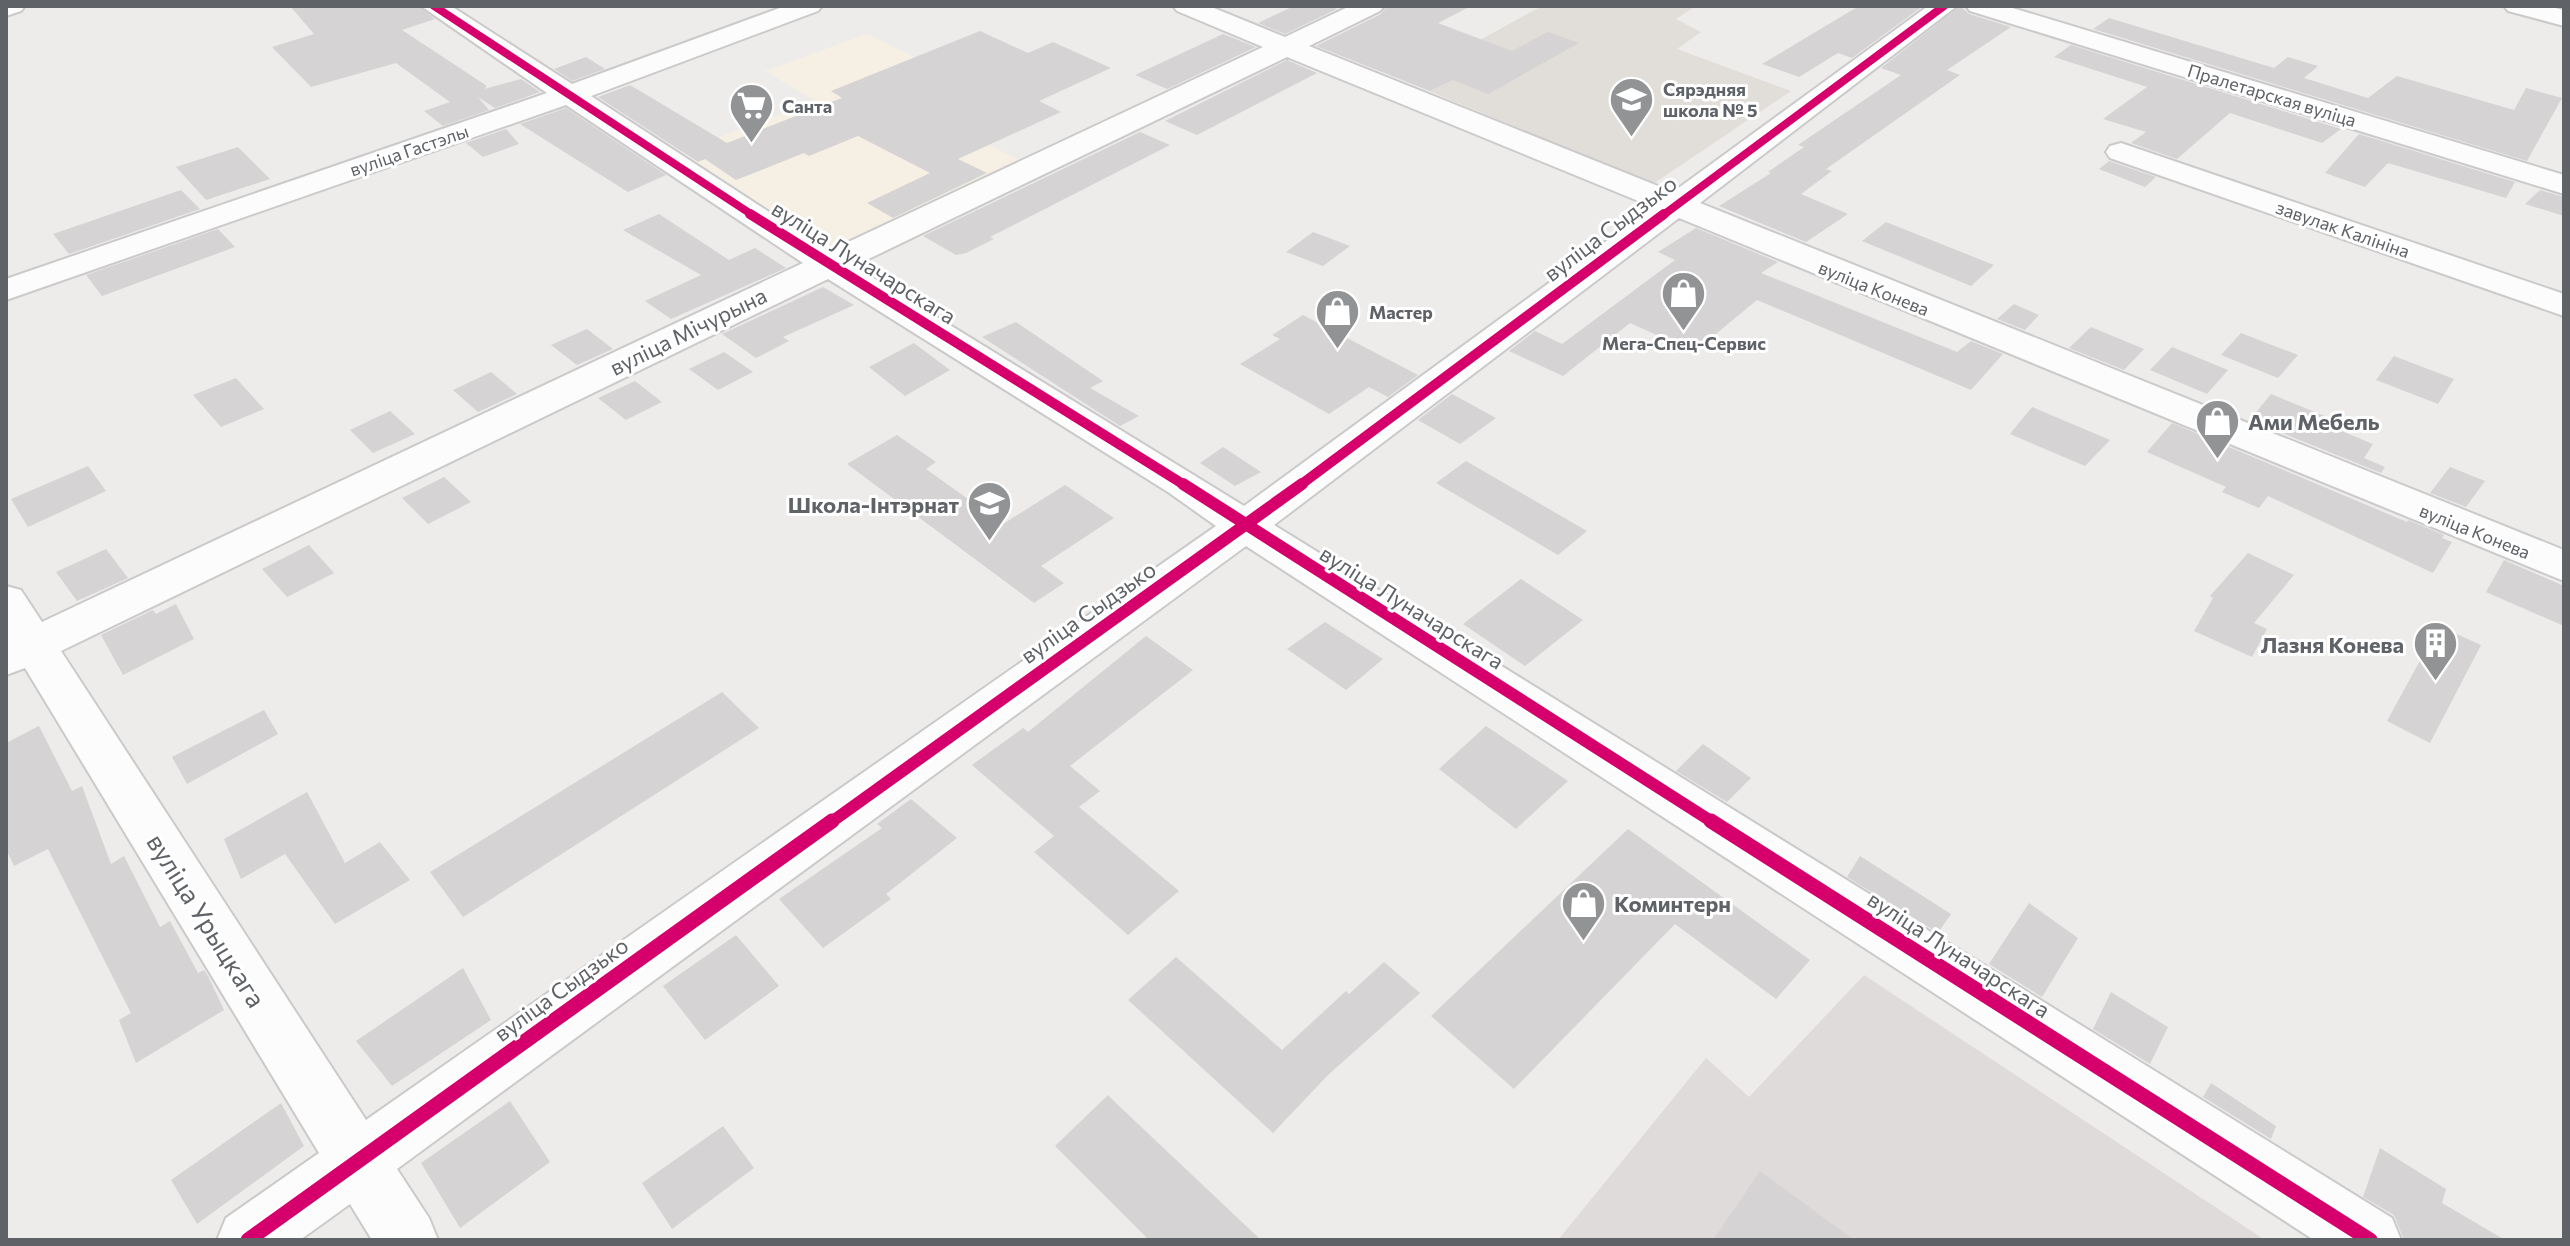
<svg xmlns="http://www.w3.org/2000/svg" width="2570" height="1246" viewBox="0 0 2570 1246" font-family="Commissioner,sans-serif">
<rect width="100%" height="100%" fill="#eeecea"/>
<path fill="#f6efe4" d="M867,34l149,73 -55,24 60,30 -192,88 -149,-97 136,-51 -51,-30z"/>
<path fill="#dedbda" d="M1864,975l401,265h-707l148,-182 43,39z"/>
<path fill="#e1deda" d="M1542,6h146l5,2 -17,11 25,13 -24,17 114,42 -138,93 -248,-103z"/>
<path fill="#d5d3d3" d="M290,6h128l17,13 -33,11 85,56 -3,3 37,-10 19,13 -45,16 -17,-11 11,13 -46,16 -19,-15 26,-9 -54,-39 -85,24 -39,-40 42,-13z
M1294,6h35l8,3 -52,25 -27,-11z
M1387,6h84l-33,17 74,28 36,-19 31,11 -91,51 -35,-14 -23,11 -114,-45 65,-32z
M1859,6h64l-71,52 -14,-5 -39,24 -37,-13z
M1960,6l9,8 42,13 -64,43 13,5 -134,94 6,2 -31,23 47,20 -42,28 -87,-36 52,-33 -3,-1 36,-25 -6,-2 103,-70 -20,-7z
M2109,18l165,50 14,-11 30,9 -14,12 64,20 29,-22 117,34 12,-22 36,10 -35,63 -434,-132z
M980,31l48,22 25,-11 58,26 -72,33 22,11 -103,47 29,14 -94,45 -26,-15 63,-30 -72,-37 -49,20 -5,-3 -68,27 -31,-21 -7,3 -100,-65 32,-12 97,58 115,-45 -11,-7z
M1223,34l33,13 -89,42 -32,-14z
M2071,45l270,84 -19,14 -92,-30 -53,46 -46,-16 15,-11 -43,-13 44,-32 -93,-30z
M586,57l19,12 -33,12 -18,-12z
M1287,60l30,13 -120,62 -32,-14z
M566,108l100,67 -38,17 -108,-68z
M506,129l13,15 -36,13 -17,-14z
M1140,132l30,13 -180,92 4,2 -28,14 -10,2 -33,-19z
M2359,134l156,48 -9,16 -118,-35 -23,24 -40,-14z
M238,147l32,32 -64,21 -30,-33z
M2109,161l47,16 -11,10 -46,-18z
M181,190l19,19 -131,45 -16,-20z
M2540,190l24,7v19l-39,-12z
M659,214l70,46 26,-12 31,20 -115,51 -26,-18 56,-26 -78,-45z
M1886,222l108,43 -23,21 -109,-45z
M1696,228l82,34 -17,11 196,79 14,-11 32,13 -32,36 -214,-90 -63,52 -64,-29 -67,53 -54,-25 26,-20 27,13 113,-84 -17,-8z
M218,229l17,18 -133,49 -16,-21z
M1313,232l37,14 -27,20 -37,-14z
M823,287l31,18 -71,32 6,4 -33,17 -34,-24z
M2014,304l25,11 -14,15 -28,-11z
M1303,315l115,60 -30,22 -19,-10 -40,27 -89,-50 40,-25 -8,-4z
M1016,322l87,59 -13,7 49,28 -19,10 -138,-89z
M2091,327l53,22 -20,21 -55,-22z
M587,329l26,20 -36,16 -26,-20z
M2241,333l57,22 -20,23 -57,-23z
M914,343l36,27 -45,26 -36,-29z
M2172,347l56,23 -21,24 -57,-24z
M724,352l29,20 -35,18 -29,-21z
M2394,356l60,23 -16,25 -62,-24z
M491,372l26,22 -39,18 -25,-22z
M236,378l28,31 -43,18 -28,-32z
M635,381l27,21 -36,18 -28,-22z
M1452,394l44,24 -36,26 -42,-24z
M2271,394l61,25 -5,6 46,19 -9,14 21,9 -4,6 -131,-53z
M2032,407l78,33 -25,26 -75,-32z
M390,411l25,23 -42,19 -23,-23z
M2172,423l235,99 1,-2 36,15 -2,3 10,4 -19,31 -165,-77 -9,12 -37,-16 4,-5 -79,-35z
M897,435l39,27 -10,7 77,55 62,-39 49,33 -73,48 23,17 -30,20 -187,-139z
M1223,447l38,25 -26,14 -35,-23z
M1466,461l121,70 -29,24 -122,-72z
M88,466l18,25 -78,36 -17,-28z
M2450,467l35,14 -19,26 -36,-14z
M444,477l27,25 -43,22 -26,-26z
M309,545l25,28 -47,24 -25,-28z
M106,549l22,29 -51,23 -21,-29z
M2248,553l46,22 -40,48 13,6 -15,28 -58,-26 19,-33 -3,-2z
M2504,560l60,26v40l-78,-34z
M1521,579l62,41 -58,46 -62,-42z
M176,604l18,35 -71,36 -22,-40 52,-25 3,4z
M1325,622l58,37 -37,31 -59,-41z
M2439,626l42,19 -51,98 -43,-22z
M1146,636l47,34 -123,96 30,25 -21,16 100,84 -51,44 -94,-83 20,-16 -82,-71 51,-37 5,4z
M722,692l37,36 -296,189 -33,-45z
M264,710l14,24 -91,50 -15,-27z
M39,726l33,65 10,-5 29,78 13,-8 36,71 10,-6 28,52 6,-3 4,6 16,34 -88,53 -17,-43 12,-7 -83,-164 -34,17 -8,-17v-106z
M1486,726l82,55 -52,48 -77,-60z
M1703,744l48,34 -24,24 -51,-31z
M307,792l38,71 35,-21 30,38 -75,44 -50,-70 -44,25 -17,-40z
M911,799l46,39 -71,56 5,5 -68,49 -44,-49 103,-71 -5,-4z
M1628,829l182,131 -34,39 -101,-75 -161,165 -83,-73z
M1860,856l91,58 -13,19 -91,-56z
M2029,903l49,35 -36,59 -53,-33z
M736,935l43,51 -74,54 -42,-54z
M1176,957l106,93 64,-59 3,3 35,-32 36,31 -92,82 -55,58 -145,-133z
M463,968l28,52 -99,66 -36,-45z
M2111,992l57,35 -18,37 -57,-35z
M2211,1083l65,43 -5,13 -68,-42z
M1108,1095l10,10 143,135h-112l-94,-94z
M510,1101l40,61 -90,66 -39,-65z
M281,1103l23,43 -107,78 -26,-44z
M723,1126l31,42 -82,61 -30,-46z
M2380,1148l66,41 -4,14 63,37h-101l-10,-25 -31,-18z
M1760,1171l94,69h-141z"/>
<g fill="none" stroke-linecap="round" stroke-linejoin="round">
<defs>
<path id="minor" d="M6,6h19l-4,5 -15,5z
M421,6h30l121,78 213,-78h37l-4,5 -227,85 238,155 434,-204 -86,-36 -4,-5h36l76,31 65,-31h34l-4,5 -71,35 364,146 255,-186h29l-257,197 864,347v31l-885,-363 -405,307 1118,693 9,22h-87l-1068,-694 -849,623 32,49 9,22h-66l-22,-36 -50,36h-83l9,-22 93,-65 -294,-485 -19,7v-89l15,4 21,32 761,-359 -237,-158 -560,195v-21l541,-186zM1287,57l366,150 -409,299 -390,-240zM828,279l340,213 48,34 -850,594 -305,-469z
M1966,6h40l558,169v19l-594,-183z
M2504,6h43l17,4v16l-56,-15z
M2121,143l443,151v22l-454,-158 -4,-6 4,-6z"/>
</defs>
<use href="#minor" stroke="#cbcaca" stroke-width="4"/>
<use href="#minor" fill="#fcfcfc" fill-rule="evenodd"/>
<defs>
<path id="cycleway-far3" d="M434,6l320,210
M1662,216l282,-210"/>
<path id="cycleway-far2" d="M750,214l436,272
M1299,486l365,-272"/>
<path id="cycleway-far1" d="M1183,484l531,339
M830,823l472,-339"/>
<path id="cycleway" d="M1711,821l659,419
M248,1240l584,-419"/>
</defs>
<use href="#cycleway-far3" stroke="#fff" stroke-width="11"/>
<use href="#cycleway-far2" stroke="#fff" stroke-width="14"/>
<use href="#cycleway-far1" stroke="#fff" stroke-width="17"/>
<use href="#cycleway" stroke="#fff" stroke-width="20"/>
<use href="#cycleway-far3" stroke="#d6006c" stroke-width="8"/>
<use href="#cycleway-far2" stroke="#d6006c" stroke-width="10"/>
<use href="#cycleway-far1" stroke="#d6006c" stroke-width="12"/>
<use href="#cycleway" stroke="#d6006c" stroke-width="15"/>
</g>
<defs>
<symbol id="school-pin" viewBox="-11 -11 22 30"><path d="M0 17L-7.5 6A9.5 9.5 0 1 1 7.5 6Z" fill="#919395" stroke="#fff"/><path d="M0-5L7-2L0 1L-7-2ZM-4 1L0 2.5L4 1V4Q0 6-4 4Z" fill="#fff"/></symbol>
<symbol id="supermarket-pin" viewBox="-11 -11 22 30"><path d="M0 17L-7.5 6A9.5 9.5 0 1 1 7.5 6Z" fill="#919395" stroke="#fff"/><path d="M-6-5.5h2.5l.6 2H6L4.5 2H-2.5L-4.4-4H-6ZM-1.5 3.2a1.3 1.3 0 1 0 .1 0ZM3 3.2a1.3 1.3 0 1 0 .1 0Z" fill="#fff"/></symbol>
<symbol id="shop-pin" viewBox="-11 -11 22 30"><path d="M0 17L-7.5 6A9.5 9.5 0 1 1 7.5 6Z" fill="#919395" stroke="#fff"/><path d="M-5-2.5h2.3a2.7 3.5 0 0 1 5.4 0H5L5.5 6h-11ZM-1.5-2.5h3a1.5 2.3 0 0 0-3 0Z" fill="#fff"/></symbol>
<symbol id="building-pin" viewBox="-11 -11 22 30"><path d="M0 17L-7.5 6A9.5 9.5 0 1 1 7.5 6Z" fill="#919395" stroke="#fff"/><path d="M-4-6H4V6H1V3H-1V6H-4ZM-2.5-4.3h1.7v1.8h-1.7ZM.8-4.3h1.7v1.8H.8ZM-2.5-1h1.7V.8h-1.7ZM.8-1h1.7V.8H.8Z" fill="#fff"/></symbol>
</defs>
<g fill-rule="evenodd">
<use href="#school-pin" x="1606" y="74" width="51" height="69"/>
<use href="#supermarket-pin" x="726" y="80" width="51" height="69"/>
<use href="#shop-pin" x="1658" y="268" width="51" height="69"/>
<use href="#shop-pin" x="1312" y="286" width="51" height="69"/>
<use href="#shop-pin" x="2192" y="396" width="51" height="69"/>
<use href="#school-pin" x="964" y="478" width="51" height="69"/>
<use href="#building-pin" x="2410" y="618" width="51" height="69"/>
<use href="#shop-pin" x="1558" y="878" width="51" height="69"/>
</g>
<g text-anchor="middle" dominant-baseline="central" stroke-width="6" stroke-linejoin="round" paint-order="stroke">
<g font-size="18" font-weight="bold" fill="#5f6367" stroke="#fff" text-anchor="start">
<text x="1663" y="89">Сярэдняя<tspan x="1663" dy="21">школа № 5</tspan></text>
<text x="782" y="106">Санта</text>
<text x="1369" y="312">Мастер</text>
<text x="1684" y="343" text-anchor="middle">Мега-Спец-Сервис</text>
</g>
<g font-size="18" fill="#5f6367" stroke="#fff">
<text transform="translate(2272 95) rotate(17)">Пралетарская вуліца</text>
<text transform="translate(409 150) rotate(-19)">вуліца Гастэлы</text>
<text transform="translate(2343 229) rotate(19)">завулак Калініна</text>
<text transform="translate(1874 288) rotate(22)">вуліца Конева</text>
<text transform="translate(2475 531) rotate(22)">вуліца Конева</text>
</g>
<g font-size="22" fill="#5f6367" stroke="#fff">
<text transform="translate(1610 228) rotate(-37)">вуліца Сыдзько</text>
<text transform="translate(864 262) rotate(32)">вуліца Луначарскага</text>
<text transform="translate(688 331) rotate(-26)">вуліца Мічурына</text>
<text transform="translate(1412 607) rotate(32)">вуліца Луначарскага</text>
<text transform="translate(1088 612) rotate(-35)">вуліца Сыдзько</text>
<text transform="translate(1959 954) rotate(33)">вуліца Луначарскага</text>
<text transform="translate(561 989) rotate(-36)">вуліца Сыдзько</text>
</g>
<g font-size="22" font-weight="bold" fill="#5f6367" stroke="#fff" text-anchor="start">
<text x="2248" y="421">Ами Мебель</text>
<text x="959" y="504" text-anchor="end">Школа-Інтэрнат</text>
<text x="2404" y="644" text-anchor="end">Лазня Конева</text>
<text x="1614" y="903">Коминтерн</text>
</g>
<g font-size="26" fill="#5f6367" stroke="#fff">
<text transform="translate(207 920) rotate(58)">вуліца Урыцкага</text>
</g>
</g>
<rect width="2570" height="1246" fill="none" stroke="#5f6367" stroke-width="16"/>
</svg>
